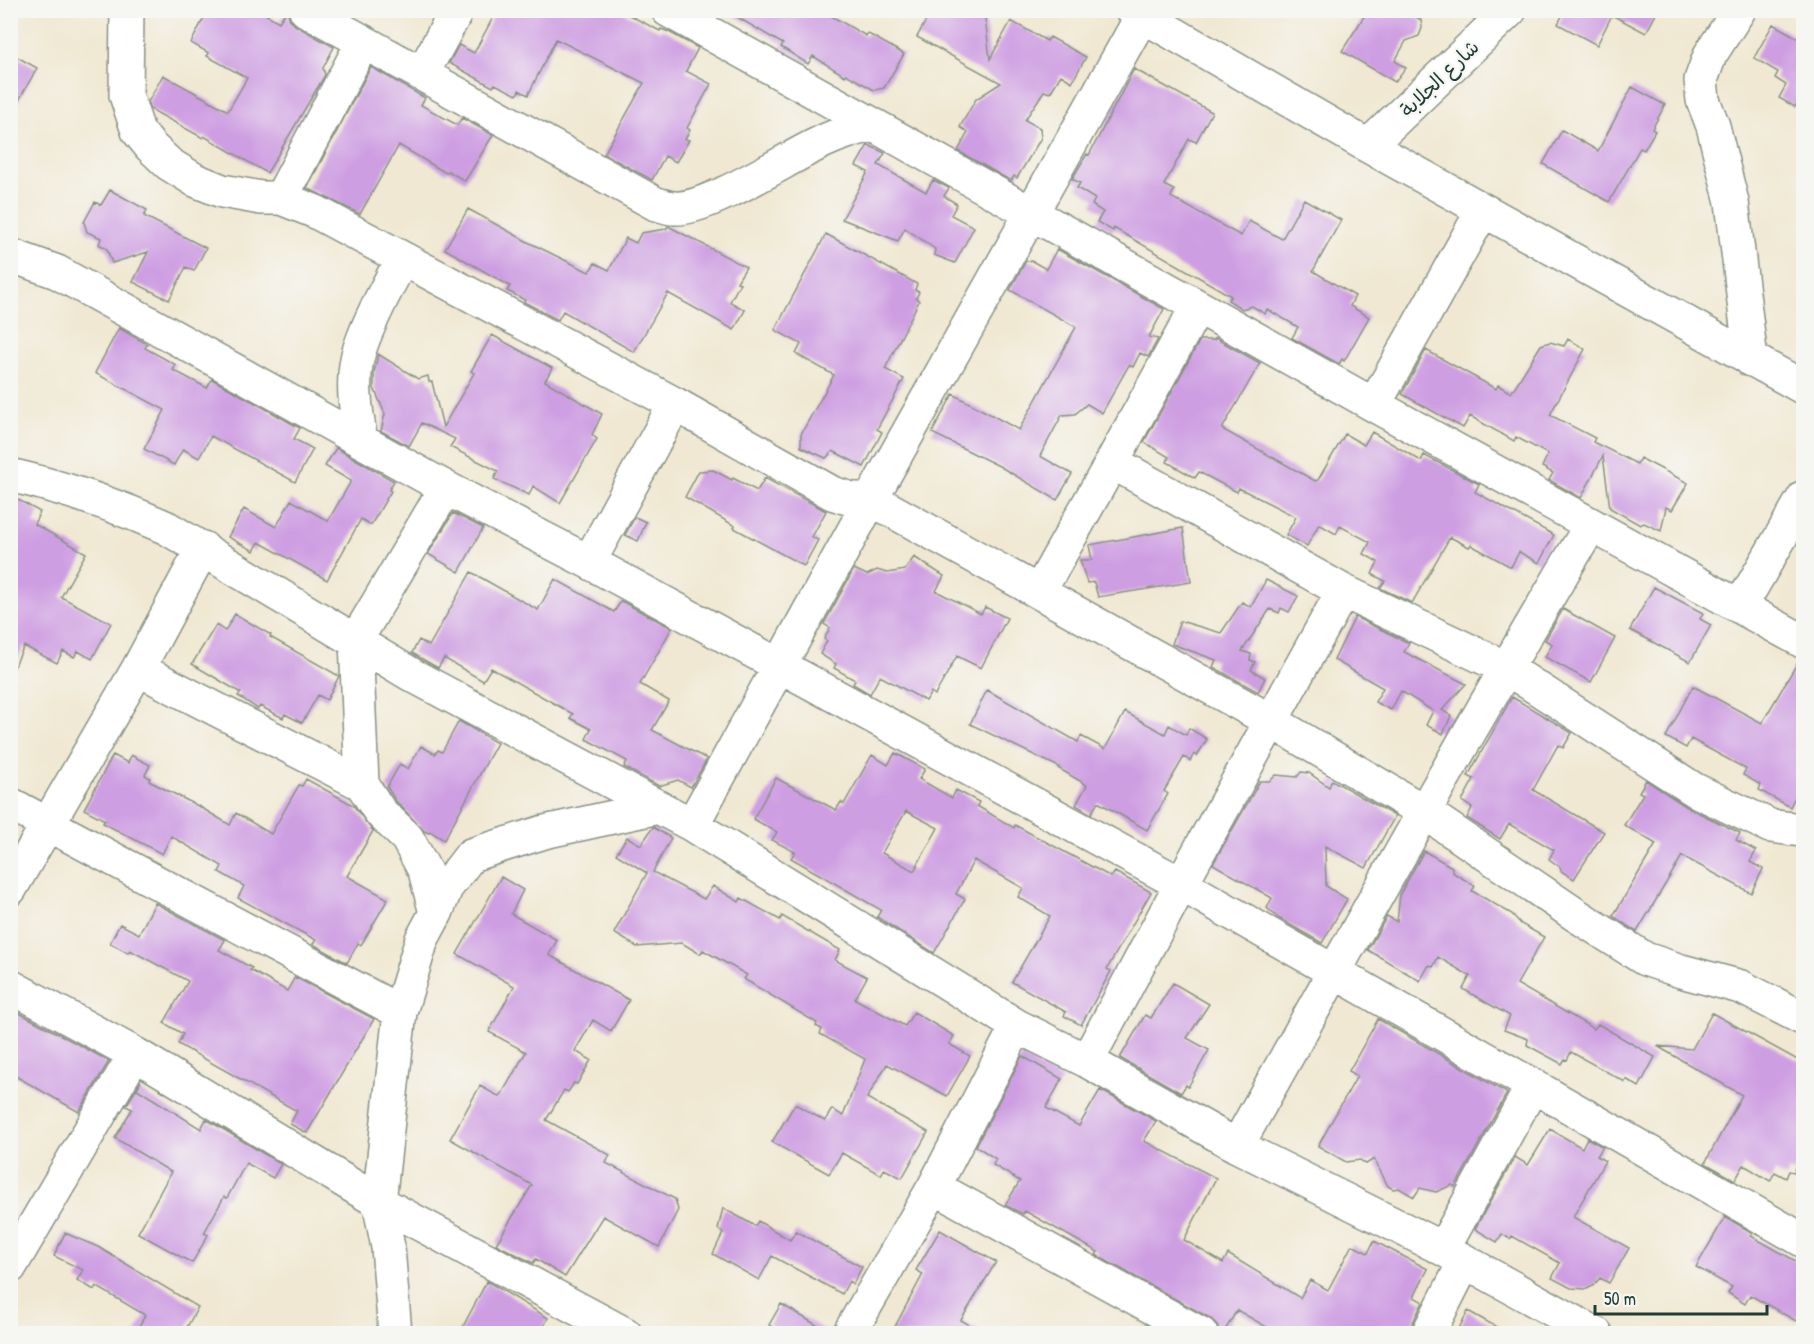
<svg xmlns="http://www.w3.org/2000/svg" width="1814" height="1344" viewBox="0 0 1814 1344" font-family="'Patrick Hand','Playpen Sans Arabic',sans-serif">
<rect width="100%" height="100%" fill="#f6f6f2"/>
<filter id="ink" filterUnits="userSpaceOnUse"><feTurbulence type="fractalNoise" baseFrequency=".0167" numOctaves="2"/><feDisplacementMap in="SourceGraphic" scale="12" xChannelSelector="R" yChannelSelector="G"/><feConvolveMatrix kernelMatrix="1 2 1 2 8 2 1 2 1" color-interpolation-filters="sRGB"/></filter>
<filter id="wash" filterUnits="userSpaceOnUse"><feTurbulence type="fractalNoise" baseFrequency=".008" numOctaves="4" result="noise"/><feDisplacementMap in="SourceGraphic" scale="24" xChannelSelector="R" yChannelSelector="G"/><feGaussianBlur stdDeviation="1.35" result="paint"/><feColorMatrix in="noise" values="0 0 0 0 0 0 0 0 0 0 0 0 0 0 0 0 0 1.4 0 .05"/><feComposite in="paint" operator="in"/></filter>
<g filter="url(#wash)">
<rect width="100%" height="100%" fill="#f0e8d2"/>
<g id="blocks">
<path fill="#ce9ee2" fill-rule="evenodd" d="M208,10h50l21,12 8,-12 3,10 6,6 38,21 -11,21 2,7 -58,98 -63,-37 -1,2 -53,-29 -2,-7 15,-27 65,36 19,-33 -40,-22 2,-3 -18,-10z
M497,10h122l41,21 1,-2 8,3 29,16 -12,23 25,13 -24,44 3,2 -5,9 4,1 -13,22 -11,-6 -13,24 -48,-26 40,-71 -88,-44 -28,56 -9,-5 -2,5 -22,-11 -2,3 -44,-24 10,-18 15,8z
M725,10h96l45,26 1,-3 37,21 -20,34 -10,2 -28,-16 -1,2 -32,-20 -5,8 -27,-17 2,-3z
M932,10h52l6,49 21,-38 36,20 3,-4 36,20 -14,25 -11,-7 -11,18 -6,-2 -19,29 15,8 1,10 -24,40 -3,-2 -3,5 -53,-30 10,-19 -8,-5 16,-28 25,-16 -84,-46z
M1368,10h37l16,10 1,8 -3,8 -13,5 -11,20 11,7 -11,14 -53,-31z
M1565,10h93l-12,23 -34,-18 -15,30 -39,-21z
M1773,24l30,17v54l-8,12 -16,-9 7,-13 -11,-7 3,-6 -24,-14z
M10,53l27,15 -27,48z
M371,67l54,31 -4,7 36,20 5,-7 31,17 -28,46 -17,-10 -2,2 -47,-28 -39,69 -53,-26z
M1134,69l78,43 -16,30 -7,-3 -25,46 10,5 -3,7 70,39 8,-15 33,18 22,-40 37,21 -28,51 42,25 -5,10 19,11 -25,44 -2,-2 -3,5 -47,-26 6,-11 -31,-18 -2,5 -13,-8 -10,3 -14,-9 3,-4 -117,-68 -1,3 -16,-9 6,-10 -11,-7 3,-6 -18,-11 3,-5 -8,-4 15,-25 2,1z
M1632,87l33,18 -13,24 3,2 -11,19 -4,-2 -31,54 -66,-38 19,-34 36,21z
M868,145l17,8 -7,12 48,27 7,-12 16,8 -5,8 13,8 -6,11 23,12 -19,36 -21,-8 1,-6 -30,-21 -7,13 -56,-22 26,-47 -12,-6z
M110,190l37,20 -3,6 62,32 -12,23 -8,-4 -17,33 -36,-18 15,-30 -36,11 -5,-14 -8,-5 2,-6 -14,-6 -3,-10 11,-20 6,3z
M468,209l60,33 61,30 6,-9 14,7 17,-32 10,5 5,-10 25,-4 2,-3 2,1 76,40 -9,15 3,1 -10,19 15,8 -11,20 -66,-37 -34,59 -71,-41 -5,9 -34,-18 1,-2 -18,-9 3,-5 -65,-37z
M826,234l91,50 -2,6 4,2 -3,6 3,3 -34,68 19,10 -27,50 5,3 -18,35 -31,-16 -7,7 -25,-11v-13l33,-59 -38,-21 5,-10 -26,-14z
M1057,249l107,60 -15,28 9,2 -10,18 -8,-4 -7,14 -4,-2 -27,48 -15,-9 -12,10 -13,1 -22,41 32,18 -15,26 -58,-34 -67,-33 21,-39 66,36 57,-103 -66,-37 16,-29h6l14,8z
M119,328l28,16 -2,4 31,17 -3,5 34,18 5,-9 88,49 -6,11 19,10 -18,33 -84,-46 -12,22 -16,-9 -9,16 -30,-16 21,-39 -70,-37z
M492,335l60,33 -7,13 57,33 -10,21 5,4 -37,64 -27,-17 -4,9 -35,-16 4,-8 -48,-24 5,-8 -33,-16 -13,23 -28,-15 4,-17 -11,-26v-15l4,-19 40,25 10,-3 1,6h3l11,45 31,-54 -3,-2z
M1215,338l45,25 -38,66 93,52 3,-1 27,-46 19,11 8,-13 49,29 3,-6 55,29 -4,8 79,43 -15,28 -20,-11 -8,15 -40,-22 -2,2 -19,-10 -38,66 -32,-15 5,-7 -13,-7 6,-12 -14,-8 6,-12 -30,-16 -4,8 -17,-10 -12,22 -21,-11 10,-18 -57,-29 -2,4 -38,-20 -4,6 -28,-16 2,-5 -25,-15 56,-102h14z
M1568,339l17,10 -35,66 45,23 -2,4 44,22 3,-6 48,25 -16,27 -6,-3 -5,24 -17,-8 -4,2 -30,-17 -7,-52 -22,42 -32,-18 4,-7 -11,-6 6,-13 -32,-17 -2,4 -44,-25 -7,12 -61,-34 24,-44 70,39 2,-4 13,8 30,-48 9,-3 14,4z
M336,448l58,33 -5,9 2,1 -20,34 -10,-6 -34,61 -68,-38 -5,9 -26,-14 16,-28 32,18 15,-27 37,21 23,-40 -26,-15z
M713,470l19,10 1,-2 24,13 8,-13 61,33 -14,26 6,3 -14,26 -70,-38 1,-2 -50,-29 14,-26z
M10,495l30,17 -6,12 52,29 -25,44 50,26 -19,36 -14,-8 -4,6 -11,-6 -6,12 -33,-17 -14,30z
M453,513l30,15 -24,44 -31,-18z
M635,517l11,5 -8,19 -13,-6z
M1183,528l8,54 -93,15 -4,-15 -7,1 -7,-23h12l-3,-15z
M914,557l30,19 -8,15 45,23 4,-7 22,11 -26,50 -24,-12 -22,39 -4,-3 -5,9 -46,-25 -10,18 -17,-10 2,-4 -21,-12 2,-4 -16,-10 7,-13 -3,-2 6,-11 -6,-4 30,-55 13,6 10,-5 10,3 18,-3z
M471,572l67,38 17,-31 59,33 7,-11 51,27 -32,56 29,17 -17,29 55,29 -16,28 -13,-7 -19,6 -35,-19 3,-6 -41,-22 5,-10 -21,-11 3,-4 -82,-46 -8,13 -39,-23 -6,10 -26,-15 7,-13 10,6z
M1266,580l32,16 -9,16 -8,-4 -2,5 -9,-4 -28,42 9,3 -1,6 5,2 -4,8 14,8 -7,14 -45,-25 3,-7 -44,-16 8,-23 41,12 21,-31 9,5z
M1654,587l49,26 -3,6 11,6 -21,37 -60,-32z
M1563,609l52,29 -24,44 -46,-25 7,-13 -7,-4z
M235,614l36,21 -1,2 69,39 -12,24 -9,-5 -16,28 -17,-9 -2,4 -23,-12 -2,3 -20,-13 3,-3 -49,-29 24,-39 9,6z
M1355,617l54,26 -5,9 62,32 -24,26 9,6 -8,18 -17,-9 7,-14 -32,-20 -10,19 -16,-8 8,-14 -49,-28z
M1799,660l4,1v136l-6,-4 -7,14 -31,-17 2,-5 -18,-10 3,-6 -55,-30 -5,9 -20,-11 27,-51 69,37z
M987,690l91,52 3,-6 24,13 20,-37 40,22 4,-9 17,10 3,-7 18,11 -10,17 -3,-2 -4,7 -6,-4 -20,34 4,3 -21,36 -49,-28 -7,12 -15,-9 11,-20 -29,-17 1,-1 -89,-43z
M1512,697l60,36 -9,15 -5,-3 -25,45 71,42 -30,47 -13,-8 -1,-4 -11,-8 5,-9 -45,-26 -9,15 -33,-21 5,-10 -10,-7 12,-22 -6,-3z
M459,721l38,22 -53,97 -14,-9 -1,2 -5,-2 -29,-31 -8,-13 13,-23 8,5 13,-23 14,8 3,-4 4,2z
M895,753l30,16 -6,10 33,19 4,-8 23,12 -2,4 37,22 1,-3 96,52 4,-5 36,20 -44,77 4,2 -30,54 -17,-9 2,-4 -54,-30 38,-66 -32,-19 5,-9 -49,-28 -18,34 9,5 -31,54 -57,-36 4,-7 -90,-52 4,-6 -23,-12 5,-8 -24,-13 23,-41 60,32 5,-8 3,2 28,-49 16,10zM906,811l32,17 -24,43 -32,-18z
M113,755l15,8 3,-8 19,10 -5,10 5,3 -1,3 51,26 30,18 6,-12 35,21 28,-49 3,1 4,-7 47,26 20,26 -26,45 41,23 -27,46 -3,-2 -11,20 -34,-19 3,-4 -78,-42 6,-12 -25,-14 3,-6 -51,-30 -9,18 -59,-31 2,-3 -21,-11z
M1301,772l8,1 20,14 3,-7 63,36 -29,52 -41,-22 1,40 21,13 -25,44 -44,-25 -11,-10 5,-10 -59,-34 47,-83h10l6,-6 21,2z
M1646,780l41,27 53,26 -4,7 20,11 -6,11 13,7 -12,24 -69,-37 -45,76 -24,-16 43,-72 -32,-19 19,-31 -4,-2z
M653,827l18,11 -18,34 51,27 9,-13 26,16 2,-4 39,22 2,-4 58,34 -5,10 32,17 -12,22 50,27 9,-14 40,24 -5,8 21,12 -23,40 -60,-32 -20,34 61,34 -26,46 -18,-9 -3,6 -39,-22 -13,21 -57,-32 23,-38 30,17 7,-12 11,7 22,-57 -45,-25 2,-5 -6,-3 1,-3 -73,-44 3,-4 -44,-25 -3,4 -18,-11 -45,4 -23,-14 33,-60 -31,-19 11,-17 14,8z
M1424,851l28,16v5l23,14 -3,5 40,23 9,10 23,13 -27,47 77,45 4,-5 57,33 -16,30 -13,-8 -1,3 -54,-30 -4,8 -2,-1 -3,5 -35,-19 1,-6 -24,-9 6,-14 -47,-27 7,-13 -32,-19 -5,10 -4,-2 -9,16 -52,-31 19,-34 10,6 3,-28z
M501,877l22,13 -12,24 46,26 -8,15 80,45 -18,31 -18,-11 -18,31 16,9 -14,24 -3,-1 -6,9 -4,-2 -18,30 64,35 -4,8 69,36 3,11 -19,37 -56,-31 -38,61 -29,-18 -3,4 -37,-19 36,-59 -82,-46 30,-53 20,11 26,-45 -37,-20 25,-46 -57,-32z
M155,903l70,37 -6,10 33,18 -2,2 37,21 8,-14 79,42 -67,114 -17,-9 7,-13 -119,-67 5,-10 -19,-11 24,-42 -58,-31 -2,3 -18,-10 10,-19 19,10z
M1173,983l36,21 -22,34 22,12 -21,37 -2,-2 -5,8 -61,-35 25,-43 6,3z
M10,1008l99,53 -30,51 -69,-39z
M1712,1013l91,50v90l-9,19 -5,-1 -3,7 -11,-6 -5,9 -26,-16 -9,15 -30,-17 37,-68 -85,-49 35,3z
M1378,1019l129,74 -52,94 -3,-2 -16,7 -16,-4 -6,9 -15,-9 -6,1 -5,-3 -14,-27 -8,5 -6,-4 -14,2 -28,-16 39,-70 -8,-5z
M1022,1056l40,23 -16,29 33,18 21,-36 56,31 -12,20 72,37 -32,62 39,23 5,-9 72,44 10,-18 18,10 24,-45 16,8 6,-12 54,28 -14,28 9,5 -12,24 -1,8h-131l-42,-24 -14,24h-3l-3,-9 -7,-7 -114,-63 2,-3 -73,-41 -2,3 -18,-9 15,-24 -27,-16 3,-6 -20,-13z
M141,1081l-4,8 64,40 5,-10 75,45 -8,14 -27,-15 -19,35 -3,-1 -20,36 4,2 -16,28 -54,-30 33,-61 -56,-34 17,-29 -6,-3z
M1550,1129l32,19 5,-10 16,9 -6,9 8,5 -32,56 56,31 -20,35 -9,-5 -7,8 -6,3 -16,-1 -19,-10 8,-15 -48,-27 -2,3 -8,-5 -5,8 -22,-13 40,-72 13,8z
M723,1208l32,18 3,-5 32,19 6,-9 66,36 -9,17 -4,-3 -7,13 -70,-38 -13,24 -46,-26 10,-21 -5,-4z
M1725,1217l28,16 -2,3 52,29v43l-7,13 -46,-26 -5,9 -17,-11 4,-6 -36,-20z
M940,1230l56,32 -35,58 24,14h-94l32,-60 -7,-4z
M65,1233l33,14 100,60 -15,27h-48l10,-19 -49,-29 -2,4 -17,-10 6,-10 -29,-14z
M487,1281l61,37 -8,16h-81z
M781,1304l49,29v1h-47l-14,-9z
M1468,1311l41,23h-53z"/>
</g>
</g>
<g filter="url(#ink)">
<use href="#blocks" fill-opacity="0" stroke="#889283" stroke-width="1.5"/>
<g fill="none" stroke-linecap="round" stroke-linejoin="round">
<defs>
<path id="minor" d="M127,10l-1,85 12,36 12,15 19,18 26,16 27,11 39,7h20l35,14 359,192 157,89 19,6h20l400,222 152,90 153,104 69,44 36,12 60,16 63,32
M306,10l350,194c6,1 12,4 18,4 33,3 116,-52 150,-67 15,-7 31,-12 48,-16
M668,10l706,395 430,237
M1133,10l235,136 436,242
M1739,10l-29,45 -9,25 2,20 10,26 19,76 19,158
M422,74l35,-64
M1368,146l142,-136
M281,198l82,-156
M10,255l47,17 389,216 143,74 592,322 623,357
M1374,405l109,-195
M361,441c-5,-29 -11,-64 -1,-93 10,-30 27,-60 42,-89
M1112,462l85,-155
M10,475c55,13 106,30 157,53l245,147 280,150 325,201 70,35 150,85 206,103 153,85
M589,562l86,-158
M1039,592l73,-130 231,129 163,77 189,122 75,36 31,4 3,-2
M1740,607l64,-110
M138,669l224,115
M10,804l390,208
M692,825l179,-326 271,-483
M10,889l128,-220 65,-121
M436,913l-11,-42 -18,-33 -27,-26 -18,-28 -6,-144 90,-152
M10,986l125,68 244,148 246,132
M1087,1061l94,-177 162,-293
M1237,1146c116,-208 231,-416 354,-621
M934,1187l267,147
M1443,1249l90,-164
M10,1267l125,-213
M395,1334l-7,-87 -9,-45 21,-190 22,-73 14,-26 10,-25 25,-33 73,-23 115,-25
M849,1334l85,-147 83,-161
M1428,1334l37,-73"/>
</defs>
<use href="#minor" stroke="#889283" stroke-width="36"/>
<use href="#minor" stroke="#fff" stroke-width="33"/>
</g>
</g>
<g text-anchor="middle" dominant-baseline="central" stroke-width="5" stroke-linejoin="round" paint-order="stroke">
<g font-size="20" fill="#1f3d34" stroke="#f6f6f2">
<text transform="translate(1439 78) rotate(-44)">شارع الجلابة</text>
</g>
</g>
<rect width="1814" height="1344" fill="none" stroke="#f6f6f2" stroke-width="36"/>
<path d="M1595 1305v9h172v-9" fill="none" stroke="#1f3d34" stroke-width="3"/>
<text x="1604" y="1305" font-size="18" fill="#1f3d34" stroke="#f6f6f2" stroke-width="4.5" paint-order="stroke">50 m</text>
</svg>
